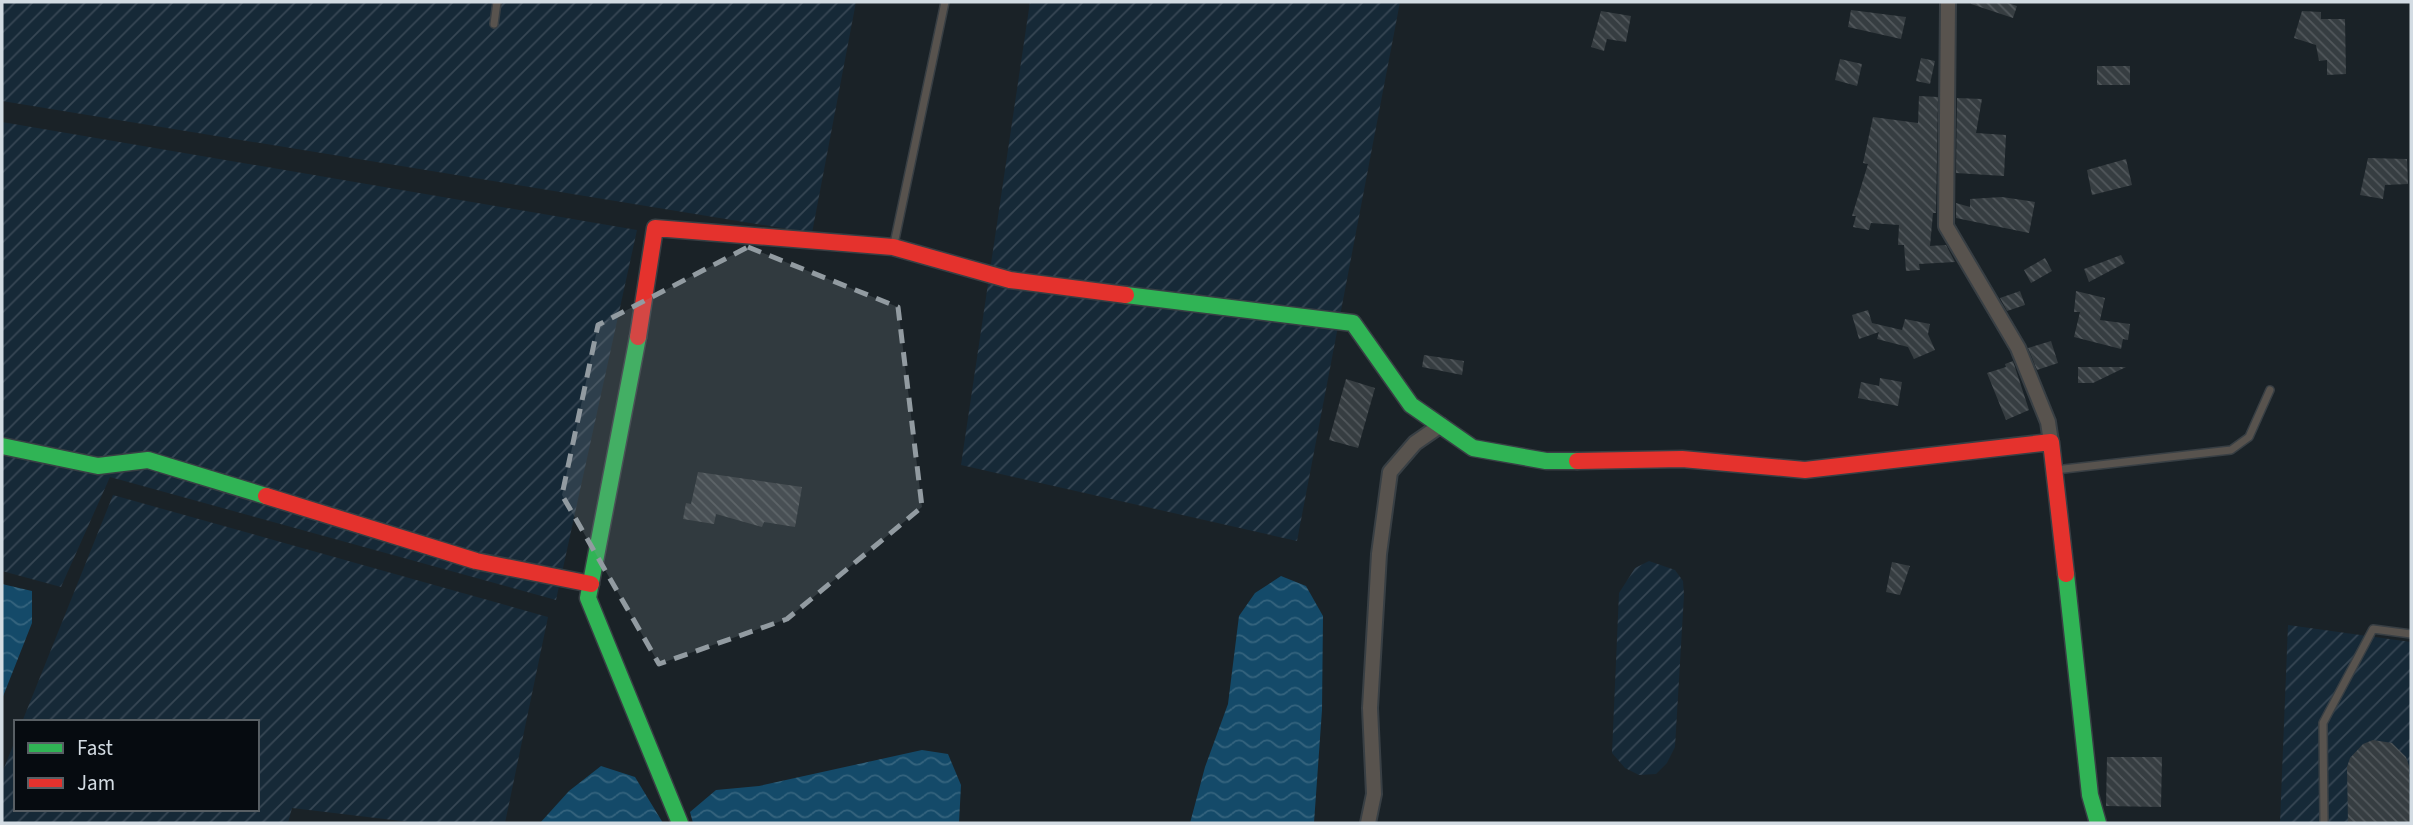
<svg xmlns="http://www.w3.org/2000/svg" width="2413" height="825" viewBox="0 0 2413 825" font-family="'Source Sans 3',sans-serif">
<defs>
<pattern id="industrial-furrows" width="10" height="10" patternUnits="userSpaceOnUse" patternTransform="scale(1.75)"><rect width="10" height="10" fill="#162937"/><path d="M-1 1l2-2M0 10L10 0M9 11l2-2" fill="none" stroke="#374754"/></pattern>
<pattern id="water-waves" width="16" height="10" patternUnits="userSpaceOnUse" patternTransform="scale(1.75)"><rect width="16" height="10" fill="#144a69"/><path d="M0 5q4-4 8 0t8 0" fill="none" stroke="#35647e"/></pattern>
<pattern id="building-back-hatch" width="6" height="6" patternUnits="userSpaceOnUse" patternTransform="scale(1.75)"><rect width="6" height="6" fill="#363d41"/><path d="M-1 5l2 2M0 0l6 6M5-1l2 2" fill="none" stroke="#52585c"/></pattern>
</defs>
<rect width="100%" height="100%" fill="#1a2227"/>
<path fill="url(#industrial-furrows)" d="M2,2h854l-44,231 -810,-132z
M1030,2h370l-103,539 -336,-76z
M2,122l635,108 -81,370 -446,-123 -49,110 -59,-16z
M113,495l435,122 -43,206h-87l-126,-15 -4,15h-286v-50l14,-35v71h241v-87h-235z
M1649,561l26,9 8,11 1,14 -9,152 -8,16 -11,11 -17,1 -14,-7 -13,-15 7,-160 16,-25z
M2288,625l123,17v181h-131z"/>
<path fill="url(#water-waves)" d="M1281,576l25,10 17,30 -1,94 -8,113h-124l15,-56 23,-63 11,-88 16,-23z
M2,584l30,7v32l-30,76z
M922,750l26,4 13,31 -2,38h-266l-3,-11 26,-22 43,-4z
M601,766l34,11 28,46h-123l29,-32z"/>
<path fill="url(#building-back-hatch)" d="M1971,2h34l12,4 -4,12 -42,-14z
M1851,10l55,7 -5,22 -53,-12z
M1601,11l30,5 -5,26 -19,-3 -3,12 -13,-4z
M2302,11l19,1v7h24l1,55 -19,1v-15l-8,1 -3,-16 -22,-7z
M1921,58l14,3 -5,23 -14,-3z
M1840,59l22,5 -5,22 -22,-6z
M2097,66h33v19h-33z
M1919,96l19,1 -2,116h-3l-3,33 16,-1 9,17 -36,2 1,6 -14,1 -2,-26h-6l1,-20 -28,-2 -2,7 -16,-3 3,-11h-4l16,-52 -5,-1 10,-46 45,6z
M1957,98l25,1 -6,34 30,2 -2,41 -48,-3z
M2368,158l39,1 1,25 -23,1 -2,14 -23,-4z
M2126,159l6,26 -40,10 -5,-25z
M2002,197l33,5 -6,31 -73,-15v-15l14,4v-8z
M2121,255l4,8 -36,19 -5,-13z
M2045,258l7,13 -21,12 -7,-13z
M2020,291l5,14 -18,6 -7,-13z
M2076,291l29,7 -5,22 30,4 -2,16 -5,-1 -2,10 -47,-12 6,-25h-6z
M1868,310l4,13 30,7 3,-11 25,5 -2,10 7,16 -21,9 -6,-12 -31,-8 2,-7 -20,7 -7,-24z
M2051,341l7,22 -21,7 -9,-22z
M1424,355l40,6 -2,14 -40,-8z
M2013,361l16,49 -23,10 -19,-47 19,-6 -1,-3z
M2078,367h48l-33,16h-15z
M1880,378l22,4 -4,24 -40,-8 3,-16 18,4z
M1346,379l29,9 -17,60 -29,-8z
M698,472l104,15 -7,40 -31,-5 -2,5 -46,-13 -2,10 -31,-5 3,-16 5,1z
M1892,562l18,4 -10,29 -14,-3z
M2373,740l19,3 14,14 3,9 1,57h-62l-1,-56 3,-9 13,-14z
M2107,757h55l-1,50 -55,-1z"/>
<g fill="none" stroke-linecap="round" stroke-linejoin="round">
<defs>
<path id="lane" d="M494,24l3,-22
M894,244l51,-242
M2055,470l176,-20 18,-13 21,-47
M2324,823l-1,-100 50,-94 38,5"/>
<path id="street" d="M1948,2l-2,224 72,122 30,74 3,20
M1368,823l6,-29 -4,-86 9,-154 11,-82 25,-29 26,-18"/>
<path id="fast" d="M1126,295l227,28 58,82 62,43 73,13h31
M638,337l-50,261 92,225
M2,446l96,20 50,-6 118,36
M2066,574l24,221 8,28"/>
<path id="jam" d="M638,337l17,-109 238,19 117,33 116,15
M1577,461l105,-2 123,11 246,-28 15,132
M266,496l210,65 115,23"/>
</defs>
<use href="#lane" stroke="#383f44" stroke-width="10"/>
<use href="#street" stroke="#383f44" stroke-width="18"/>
<use href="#fast" stroke="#383f44" stroke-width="19"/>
<use href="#jam" stroke="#383f44" stroke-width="19"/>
<use href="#lane" stroke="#58534e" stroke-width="7"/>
<use href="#street" stroke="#58534e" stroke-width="14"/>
<use href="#fast" stroke="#30b455" stroke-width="16"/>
<use href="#jam" stroke="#e5322d" stroke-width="16"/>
</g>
<path fill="#929ba1" fill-opacity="0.2" stroke="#929ba1" stroke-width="5" stroke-dasharray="14 9" stroke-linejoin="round" d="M748,247l150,60 24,200 -135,112 -128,45 -97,-169 36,-170z"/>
<rect width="2413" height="825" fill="none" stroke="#d3dce3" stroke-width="7"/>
<rect x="14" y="720" width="245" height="91" fill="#060b10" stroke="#585f64" stroke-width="2"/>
<rect x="28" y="743" width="35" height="10" fill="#30b455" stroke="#585f64" stroke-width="2"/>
<text x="77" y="755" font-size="21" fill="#d3dce3">Fast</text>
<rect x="28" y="778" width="35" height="10" fill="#e5322d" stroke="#585f64" stroke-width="2"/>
<text x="77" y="790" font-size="21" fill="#d3dce3">Jam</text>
</svg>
